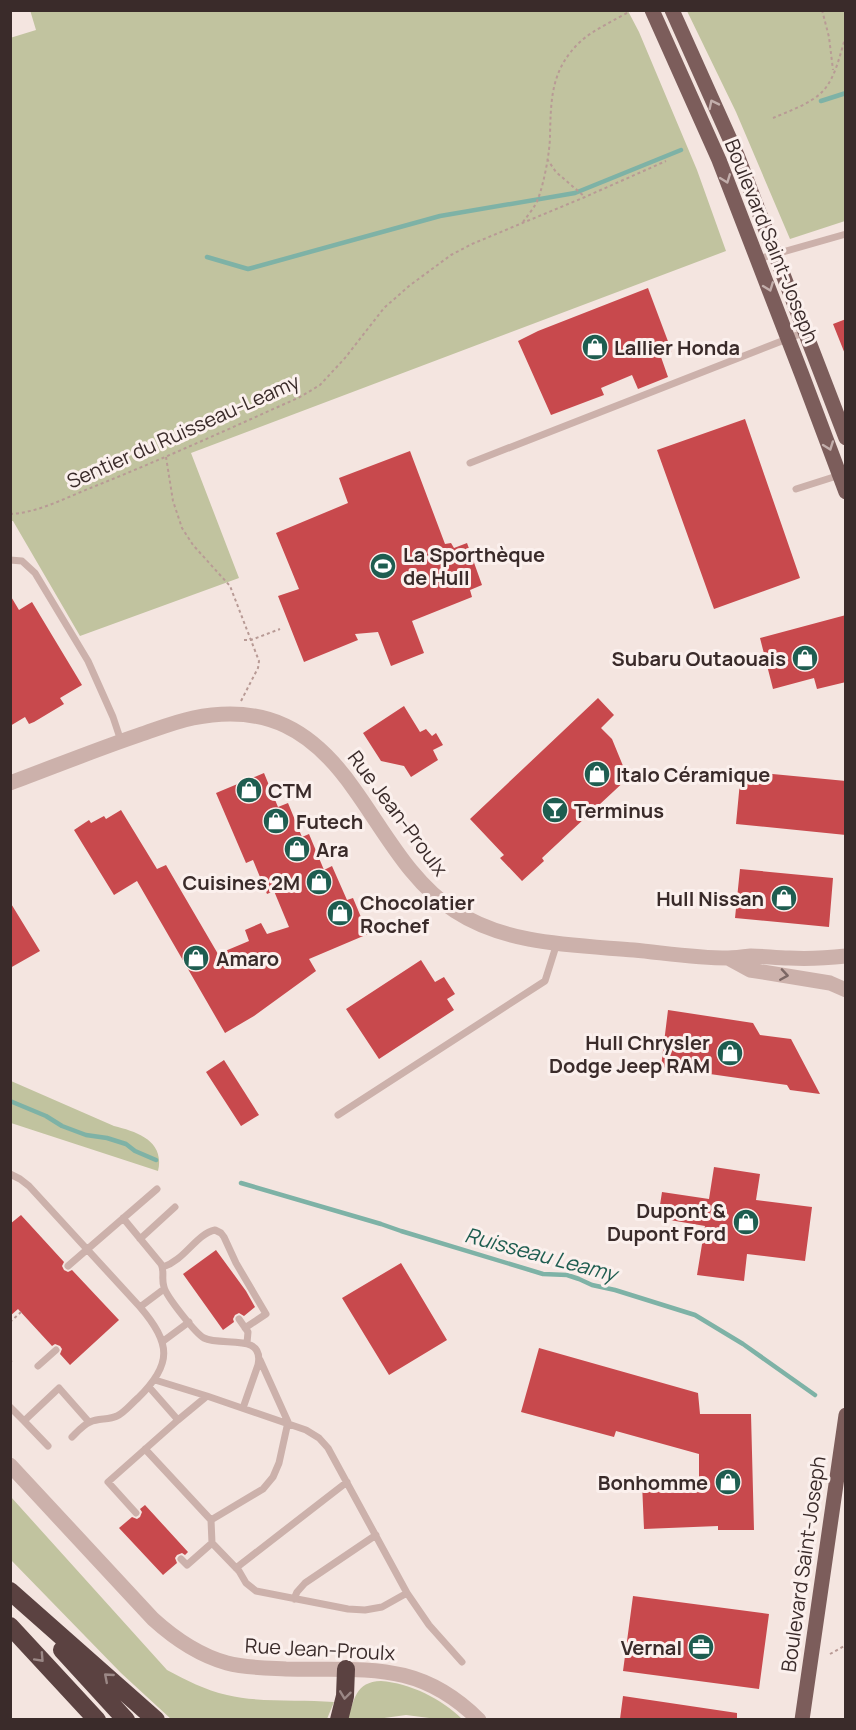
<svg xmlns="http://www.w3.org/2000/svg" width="856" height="1730" viewBox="0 0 856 1730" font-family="Manrope,sans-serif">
<rect width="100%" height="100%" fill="#f4e5e0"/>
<path fill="#c1c39f" d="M30,10l598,1 11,21 58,138 29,81 -535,202 48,125 -159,58 -67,-115h-2l-1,-483 26,-8z
M687,11h158v210l-55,18 -54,-127z
M11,1081l103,45c24,6 51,15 44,45l-147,-48z
M11,1497l156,173c19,10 38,20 60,25 33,8 72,4 107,7l-7,17h-156l-50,-46 -110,-113z
M381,1681c29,2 61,18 81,38h-25l-31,-4 -29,4 -30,1c8,-21 8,-38 34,-39z"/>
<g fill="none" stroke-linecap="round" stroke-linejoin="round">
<path stroke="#7eb2a6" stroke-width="4.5" d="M821,101l25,-8
M207,257l41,12 192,-53 135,-23 106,-43
M10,1101l36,15 16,10 24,9 21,3 19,6 9,7 21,9
M241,1183l140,41 20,7 142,43 24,1 12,4 13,6 23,5 80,25 48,29 72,51"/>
</g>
<path fill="#c8494d" d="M648,288l24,64 -11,5 7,20 -30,12 -6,-14 -31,13 3,7 -53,20 -33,-74 20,-10z
M846,319v35h-1l-12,-30z
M745,419l55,159 -86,31 -57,-159z
M410,451l35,93 6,-1 3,5 13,-5 15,42 -12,5 2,7 -60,24 12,32 -33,13 -13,-34 -23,2 3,6 -54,22 -26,-66 21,-7 -23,-56 72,-30 -9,-25z
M10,595l9,15 13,-8 50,83 -22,13 4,6 -30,18 -5,2 -4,-7 -15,9z
M846,615v67l-29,7 -3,-11 -41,11 -13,-51z
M598,698l16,17 -13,13 11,11 16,39 -86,80 2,3 -22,20 -22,-23 4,-3 -34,-36z
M404,706l16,26 6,-3 6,7 4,-3 7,12 -10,5 5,10 -27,17 -7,-11 -23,-5 -18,-28z
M741,771l105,10v54l-110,-11z
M264,773l14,34 10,-4 14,34 7,-3 15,36 8,-4 15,34 6,-2 15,36 -59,25 7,12 -62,45 -29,17 -88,-152 -23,14 -40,-65 15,-10 2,3 13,-7 2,3 15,-9 36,59 9,-4 52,89 31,-13 -4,-11 16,-7 6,11 22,-7 -15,-36 -7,3 -14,-34 -7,3 -30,-70z
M740,869l93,9 -4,49 -94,-9z
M10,902l30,49 -30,17z
M421,960l14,22 9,-5 11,17 -8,5 7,11 -75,49 -33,-50z
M668,1010l85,13 7,12 31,4 29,55 -30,-4 -3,-5 -126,-18z
M224,1060l35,55 -18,11 -35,-54z
M714,1167l46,7 -4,26 56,7 -7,54 -58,-7 -3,27 -47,-6 8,-49 -47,-8 4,-26 47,7z
M21,1215l43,47 -2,4 2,4 4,2 4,-2 47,50 -49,45 -10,-11 2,-5 -2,-3 -5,-2 -3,2 -34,-37 -8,7v-92z
M216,1250l30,41 9,16 -11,9 -5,-3 -4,2 -2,4 1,3 -11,8 -40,-56z
M401,1263l46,77 -58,35 -47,-77z
M539,1348l159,45 2,21h51l3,116h-36v-4l-74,3 -2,-46 57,-2v-27l-83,-23 -2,6 -93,-25z
M145,1505l43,47 -3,3 -3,-2 -5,2 -2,3 2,5 -14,12 -44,-47 13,-11 5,2 3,-2 2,-5 -2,-3z
M633,1596l136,18 -10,75 -136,-18z
M623,1696l114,17v6h-117z"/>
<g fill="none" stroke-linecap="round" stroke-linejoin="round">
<path stroke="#b89a95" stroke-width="2" stroke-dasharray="3 3" stroke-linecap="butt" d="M822,10l7,27 4,33
M773,118c16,-7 37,-14 49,-26 14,-14 18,-39 24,-56
M547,159l9,13 29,25
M523,222c5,-7 12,-15 15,-23 6,-16 12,-47 12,-64 1,-37 1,-66 31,-94 12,-11 36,-22 51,-31
M166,457l7,44 9,27 11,17 37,41 29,75 -1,7 -17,33
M10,514c28,-1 57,-17 83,-27 70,-28 138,-59 207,-90l20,-12 25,-27 39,-50 25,-22 42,-31 21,-11 113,-47 81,-36
M244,640h7l29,-11
M10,1322l11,-10
M10,1361l2,1
M830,1654l16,-9"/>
<path stroke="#ccb1ab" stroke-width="7" d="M758,259l88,-25
M470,463l335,-131
M796,489l44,-14
M10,560l12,1 13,12 53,88 25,56 8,24
M338,1115l207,-134 12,-38
M10,1174l10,5 9,7 111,121c31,36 33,57 -2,91 -6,5 -14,15 -21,18 -8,4 -19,2 -27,6 -7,3 -13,10 -18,15
M123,1218l38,46c4,7 0,15 3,23 2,9 32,47 40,51 18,9 61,-6 54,27l-15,43
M140,1239l35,-32
M68,1266l89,-77
M163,1267c22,-7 33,-33 52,-37l6,3 3,4 12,26 30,51 -21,14
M140,1307l24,-18
M239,1319l9,13 -1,11
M162,1342l27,-20
M38,1366l18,-16
M155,1380l52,16
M10,1407l14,14 35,-33 30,34
M178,1420l29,-24 99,34 13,8 9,10 79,145 -25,14 -17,3 -17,-1 -92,-18 -10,-8 -7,-12 -27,-28
M24,1421l24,25
M145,1449l66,71 1,23 -25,22 -6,-6
M136,1513l-28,-31 70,-62 -29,-33
M211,1520l52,-31 10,-12 6,-14 9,-41 -28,-62
M236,1568l111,-86
M407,1593l22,32 33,37
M294,1599l3,-7 8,-9 71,-48"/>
<path stroke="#ccb1ab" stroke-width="15" d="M10,783c43,-16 85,-33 129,-48 18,-6 35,-13 54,-17 73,-15 120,12 161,71 31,43 56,93 101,122 52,34 119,34 179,39 31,3 62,8 94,8 7,0 15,-1 23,-2 13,0 25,2 38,2 19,1 38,0 57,-2
M728,958l22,12 80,13 16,7
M10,1465l143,154c22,20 45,36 74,44 19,5 39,5 59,6 78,2 132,-10 193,51"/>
<path stroke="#7c5d5b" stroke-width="15" d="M652,10l67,150 83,215 44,117
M672,10l65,145 109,283
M802,1720l44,-305"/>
<path stroke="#5b4241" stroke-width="18" d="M10,1591l146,129
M10,1626l87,94
M62,1650l64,70
M339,1720l6,-24 1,-27"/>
</g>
<defs><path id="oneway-chevron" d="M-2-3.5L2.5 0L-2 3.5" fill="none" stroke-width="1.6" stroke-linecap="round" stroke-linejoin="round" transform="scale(1.5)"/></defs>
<g stroke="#c2aeab">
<use href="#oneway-chevron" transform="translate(713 104) rotate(-116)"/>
<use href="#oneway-chevron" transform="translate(726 179) rotate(69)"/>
<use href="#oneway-chevron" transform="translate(769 287) rotate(69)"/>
<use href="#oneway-chevron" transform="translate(829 446) rotate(70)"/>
</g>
<use stroke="#7c6764" href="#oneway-chevron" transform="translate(784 975) rotate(9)"/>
<g stroke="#9b8886">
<use href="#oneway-chevron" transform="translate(40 1658) rotate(47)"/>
<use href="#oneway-chevron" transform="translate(108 1677) rotate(-139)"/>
<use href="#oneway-chevron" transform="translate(345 1695) rotate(97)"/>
</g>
<defs>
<symbol id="shop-disc" viewBox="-11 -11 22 22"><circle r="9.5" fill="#1e5d50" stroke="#fbf0ed"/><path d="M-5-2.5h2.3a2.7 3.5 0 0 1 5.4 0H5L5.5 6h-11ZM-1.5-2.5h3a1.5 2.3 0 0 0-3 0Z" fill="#fff"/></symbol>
<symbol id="stadium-disc" viewBox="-11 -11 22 22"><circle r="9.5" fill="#1e5d50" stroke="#fbf0ed"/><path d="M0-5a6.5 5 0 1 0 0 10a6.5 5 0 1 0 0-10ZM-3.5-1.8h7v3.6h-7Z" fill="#fff"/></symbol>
<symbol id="bar-disc" viewBox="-11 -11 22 22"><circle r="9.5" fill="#1e5d50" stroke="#fbf0ed"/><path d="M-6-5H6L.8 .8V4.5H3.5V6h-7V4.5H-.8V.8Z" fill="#fff"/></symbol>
<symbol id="office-disc" viewBox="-11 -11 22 22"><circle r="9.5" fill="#1e5d50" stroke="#fbf0ed"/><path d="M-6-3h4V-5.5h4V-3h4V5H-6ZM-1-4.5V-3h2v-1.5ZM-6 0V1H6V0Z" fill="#fff"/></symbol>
</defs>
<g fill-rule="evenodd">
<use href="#shop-disc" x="580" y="332" width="30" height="30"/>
<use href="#stadium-disc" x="368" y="551" width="30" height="30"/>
<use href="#shop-disc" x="790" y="643" width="30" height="30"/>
<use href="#shop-disc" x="582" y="759" width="30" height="30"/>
<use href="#shop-disc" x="234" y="775" width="30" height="30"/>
<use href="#bar-disc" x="540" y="795" width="30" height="30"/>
<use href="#shop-disc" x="261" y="806" width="30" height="30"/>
<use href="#shop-disc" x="282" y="834" width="30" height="30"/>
<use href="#shop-disc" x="304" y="867" width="30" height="30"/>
<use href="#shop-disc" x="769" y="883" width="30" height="30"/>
<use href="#shop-disc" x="325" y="898" width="30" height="30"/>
<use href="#shop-disc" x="181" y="943" width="30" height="30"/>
<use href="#shop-disc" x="715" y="1038" width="30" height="30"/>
<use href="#shop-disc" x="731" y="1207" width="30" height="30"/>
<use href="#shop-disc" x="713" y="1467" width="30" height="30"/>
<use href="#office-disc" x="686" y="1632" width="30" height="30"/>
</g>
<g text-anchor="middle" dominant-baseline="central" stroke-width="6" stroke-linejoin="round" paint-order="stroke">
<g font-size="20" fill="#3a2b2a" stroke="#fbf0ed">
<text transform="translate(772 241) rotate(68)">Boulevard Saint-Joseph</text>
<text transform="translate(183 431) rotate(-24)">Sentier du Ruisseau-Leamy</text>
<text transform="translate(398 813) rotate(53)">Rue Jean-Proulx</text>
<text transform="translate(803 1564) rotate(-82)">Boulevard Saint-Joseph</text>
<text transform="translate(320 1649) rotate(3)">Rue Jean-Proulx</text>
</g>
<g font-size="20" font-weight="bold" fill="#3a2b2a" stroke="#fbf0ed" text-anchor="start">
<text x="614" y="347">Lallier Honda</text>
<text x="403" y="554">La Sporthèque<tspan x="403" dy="23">de Hull</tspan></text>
<text x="786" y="658" text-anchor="end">Subaru Outaouais</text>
<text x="616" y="774">Italo Céramique</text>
<text x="268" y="790">CTM</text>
<text x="574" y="810">Terminus</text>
<text x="296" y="821">Futech</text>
<text x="316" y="849">Ara</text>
<text x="300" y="882" text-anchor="end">Cuisines 2M</text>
<text x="764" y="898" text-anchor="end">Hull Nissan</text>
<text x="360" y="902">Chocolatier<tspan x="360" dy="23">Rochef</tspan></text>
<text x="216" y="958">Amaro</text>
<text x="710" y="1042" text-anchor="end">Hull Chrysler<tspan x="710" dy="23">Dodge Jeep RAM</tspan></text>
<text x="726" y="1210" text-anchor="end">Dupont &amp;<tspan x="726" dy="23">Dupont Ford</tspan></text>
<text x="708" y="1482" text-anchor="end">Bonhomme</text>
<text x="682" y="1647" text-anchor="end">Vernal</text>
</g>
<g font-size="21" font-style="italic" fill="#1e5d50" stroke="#fbf0ed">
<text transform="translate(541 1254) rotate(15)">Ruisseau Leamy</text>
</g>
</g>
<rect width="856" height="1730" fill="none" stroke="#3a2b2a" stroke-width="24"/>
</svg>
